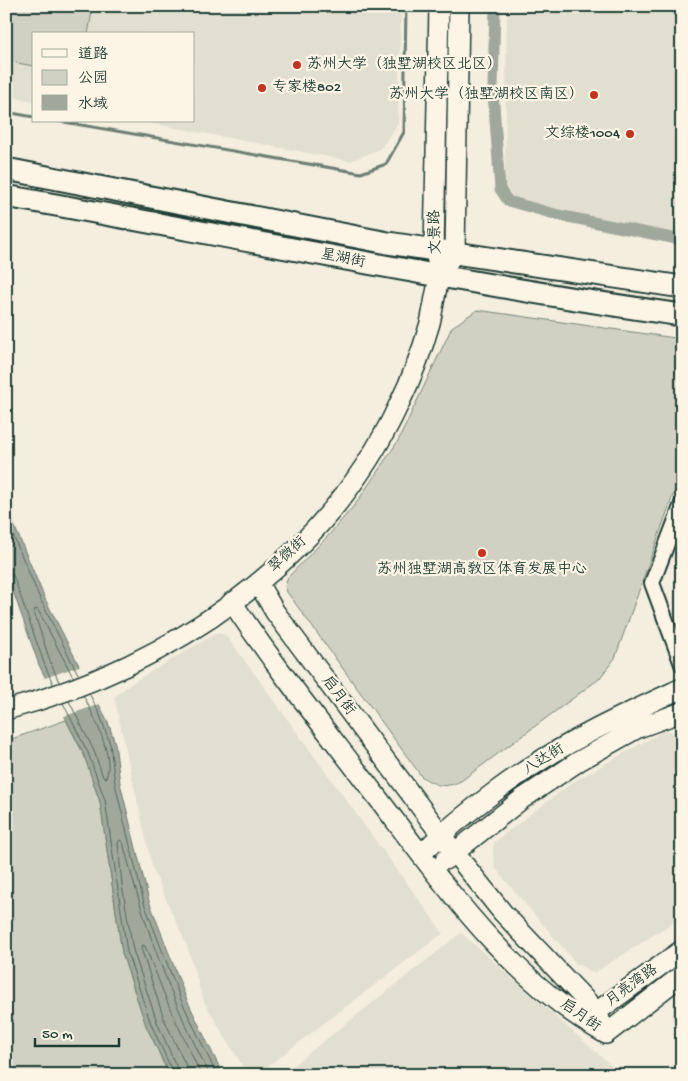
<svg xmlns="http://www.w3.org/2000/svg" width="688" height="1081" viewBox="0 0 688 1081" font-family="'Gochi Hand','LXGW WenKai TC',sans-serif">
<rect width="100%" height="100%" fill="#f3eede"/>
<filter id="ink" filterUnits="userSpaceOnUse"><feTurbulence type="fractalNoise" baseFrequency=".02" numOctaves="2"/><feDisplacementMap in="SourceGraphic" scale="10" xChannelSelector="R" yChannelSelector="G"/><feConvolveMatrix kernelMatrix="1 2 1 2 8 2 1 2 1" color-interpolation-filters="sRGB"/></filter>
<g filter="url(#ink)">
<path fill="#e1dfd0" d="M6,6h395l-3,118 -18,25 -30,12 -210,-40h54v-87h-160v67l-28,-5z
M507,6h175v236l-146,-32 -22,-11 -9,-15z
M217,633l8,2 9,11 209,287 -187,142h-8l-44,-73 -17,-56 -34,-76 -39,-173 18,-14z
M665,730l17,5v182l-88,56 -17,-9 -82,-96 -2,-16 1,-10 79,-60z
M461,933l161,142h-341z
M682,997v35l-10,-13 2,-18z"/>
<path fill="#d0d1c2" stroke="#78877b" d="M6,6h87l-5,28h-54v32l-28,-5z
M477,310l205,29v131l-67,188 -16,21 -138,102c-18,8 -23,5 -39,-4l-135,-185 -2,-6 3,-9 40,-41 29,-34 41,-61 54,-114z
M66,720l18,35 16,47 22,151 12,37 29,73 7,12h-164v-334z"/>
<path fill="#a0a89b" stroke="#6c7d72" d="M6,506l39,93 63,123 7,21 5,40 29,118 37,97 37,77h-53l-24,-49 -24,-73 -22,-151 -16,-47 -45,-90 -33,-94z"/>
<path fill="#f3eede" d="M82,665l21,38 -41,14 -20,-38z"/>
<g fill="none" stroke-linecap="round" stroke-linejoin="round">
<path stroke="#53685d" stroke-width="1" d="M6,519l35,82 37,73
M6,571l7,4 31,88 9,21
M59,682l-9,-21 -16,-49 1,-3 3,1 35,67
M89,693l11,22 10,29 5,40 29,119 37,97 36,75
M69,701l25,50 9,26 3,1c9,-21 -13,-64 -23,-83
M63,703l25,50 17,47 22,152 24,72 23,51
M180,1075l-23,-53 -24,-72 -11,-65 -4,-42 2,-3 3,2c20,81 48,158 87,233
M187,1075l-1,-9 -22,-47 -23,-71 1,-3 3,1 24,60 32,69"/>
<path stroke="#6c7d72" stroke-width="3" d="M6,112l28,5
M58,121l303,52 25,-9 18,-32 2,-126"/>
<path stroke="#a0a89b" stroke-width="11" d="M495,6l-2,85 7,98 8,12 50,14 124,25"/>
<defs>
<path id="street" d="M682,504l-30,79 30,81"/>
<path id="secondary" d="M438,264l-4,-14 5,-244
M258,583l17,29 179,240 49,61 94,99 9,22
M232,602c44,66 94,128 142,191 66,86 136,188 232,241
M6,710c164,-44 320,-148 393,-306 13,-26 23,-53 31,-81 4,-16 5,-34 11,-48 3,-8 9,-16 14,-23l4,-246
M421,854c41,-40 100,-84 151,-112 35,-20 73,-37 110,-54
M445,860l77,-61 57,-38 59,-33 44,-16
M588,1018l94,-68
M606,1034l76,-59"/>
<path id="primary" d="M6,169l382,74 294,44
M6,196c225,40 449,87 676,119"/>
</defs>
<use href="#street" stroke="#1f3d34" stroke-width="18"/>
<use href="#secondary" stroke="#1f3d34" stroke-width="22"/>
<use href="#primary" stroke="#1f3d34" stroke-width="25"/>
<use href="#street" stroke="#fcf5e5" stroke-width="14"/>
<use href="#secondary" stroke="#fcf5e5" stroke-width="19"/>
<use href="#primary" stroke="#fcf5e5" stroke-width="21"/>
</g>
</g>
<g fill="#c8321e" stroke="#fcf5e5" stroke-width="2">
<circle cx="297" cy="65" r="5"/>
<circle cx="262" cy="88" r="5"/>
<circle cx="594" cy="95" r="5"/>
<circle cx="630" cy="134" r="5"/>
<circle cx="482" cy="553" r="5"/>
</g>
<g text-anchor="middle" dominant-baseline="central" stroke-width="4.5" stroke-linejoin="round" paint-order="stroke">
<g font-size="15" fill="#1f3d34" stroke="#fcf5e5" text-anchor="start">
<text x="307" y="65">苏州大学（独墅湖校区北区）</text>
<text x="272" y="88">专家楼802</text>
<text x="584" y="95" text-anchor="end">苏州大学（独墅湖校区南区）</text>
<text x="620" y="134" text-anchor="end">文综楼1004</text>
<text x="482" y="570" text-anchor="middle">苏州独墅湖高教区体育发展中心</text>
</g>
<g font-size="15" fill="#1f3d34" stroke="#fcf5e5">
<text transform="translate(436 232) rotate(-92)">文景路</text>
<text transform="translate(343 259) rotate(11)">星湖街</text>
<text transform="translate(288 555) rotate(-43)">翠微街</text>
<text transform="translate(338 696) rotate(53)">启月街</text>
<text transform="translate(544 760) rotate(-33)">八达街</text>
<text transform="translate(632 986) rotate(-36)">月亮湾路</text>
<text transform="translate(580 1016) rotate(35)">启月街</text>
</g>
</g>
<rect width="688" height="1081" fill="none" stroke="#fcf5e5" stroke-width="25"/>
<rect x="12" y="12" width="663" height="1056" fill="none" stroke="#1f3d34" stroke-width="2" filter="url(#ink)"/>
<rect x="32" y="32" width="162" height="90" fill="#fcf5e5" stroke="#a4ab9e"/>
<rect x="42" y="49" width="25" height="8" fill="#fcf5e5" stroke="#a4ab9e"/>
<text x="78" y="58" font-size="15" fill="#1f3d34">道路</text>
<rect x="42" y="70" width="25" height="15" fill="#d0d1c2" stroke="#a4ab9e"/>
<text x="78" y="82" font-size="15" fill="#1f3d34">公园</text>
<rect x="42" y="95" width="25" height="15" fill="#a0a89b" stroke="#a4ab9e"/>
<text x="78" y="108" font-size="15" fill="#1f3d34">水域</text>
<path d="M35 1038v8h84v-8" fill="none" stroke="#1f3d34" stroke-width="2.5"/>
<text x="42" y="1038" font-size="15" fill="#1f3d34" stroke="#fcf5e5" stroke-width="4" paint-order="stroke">50 m</text>
</svg>
